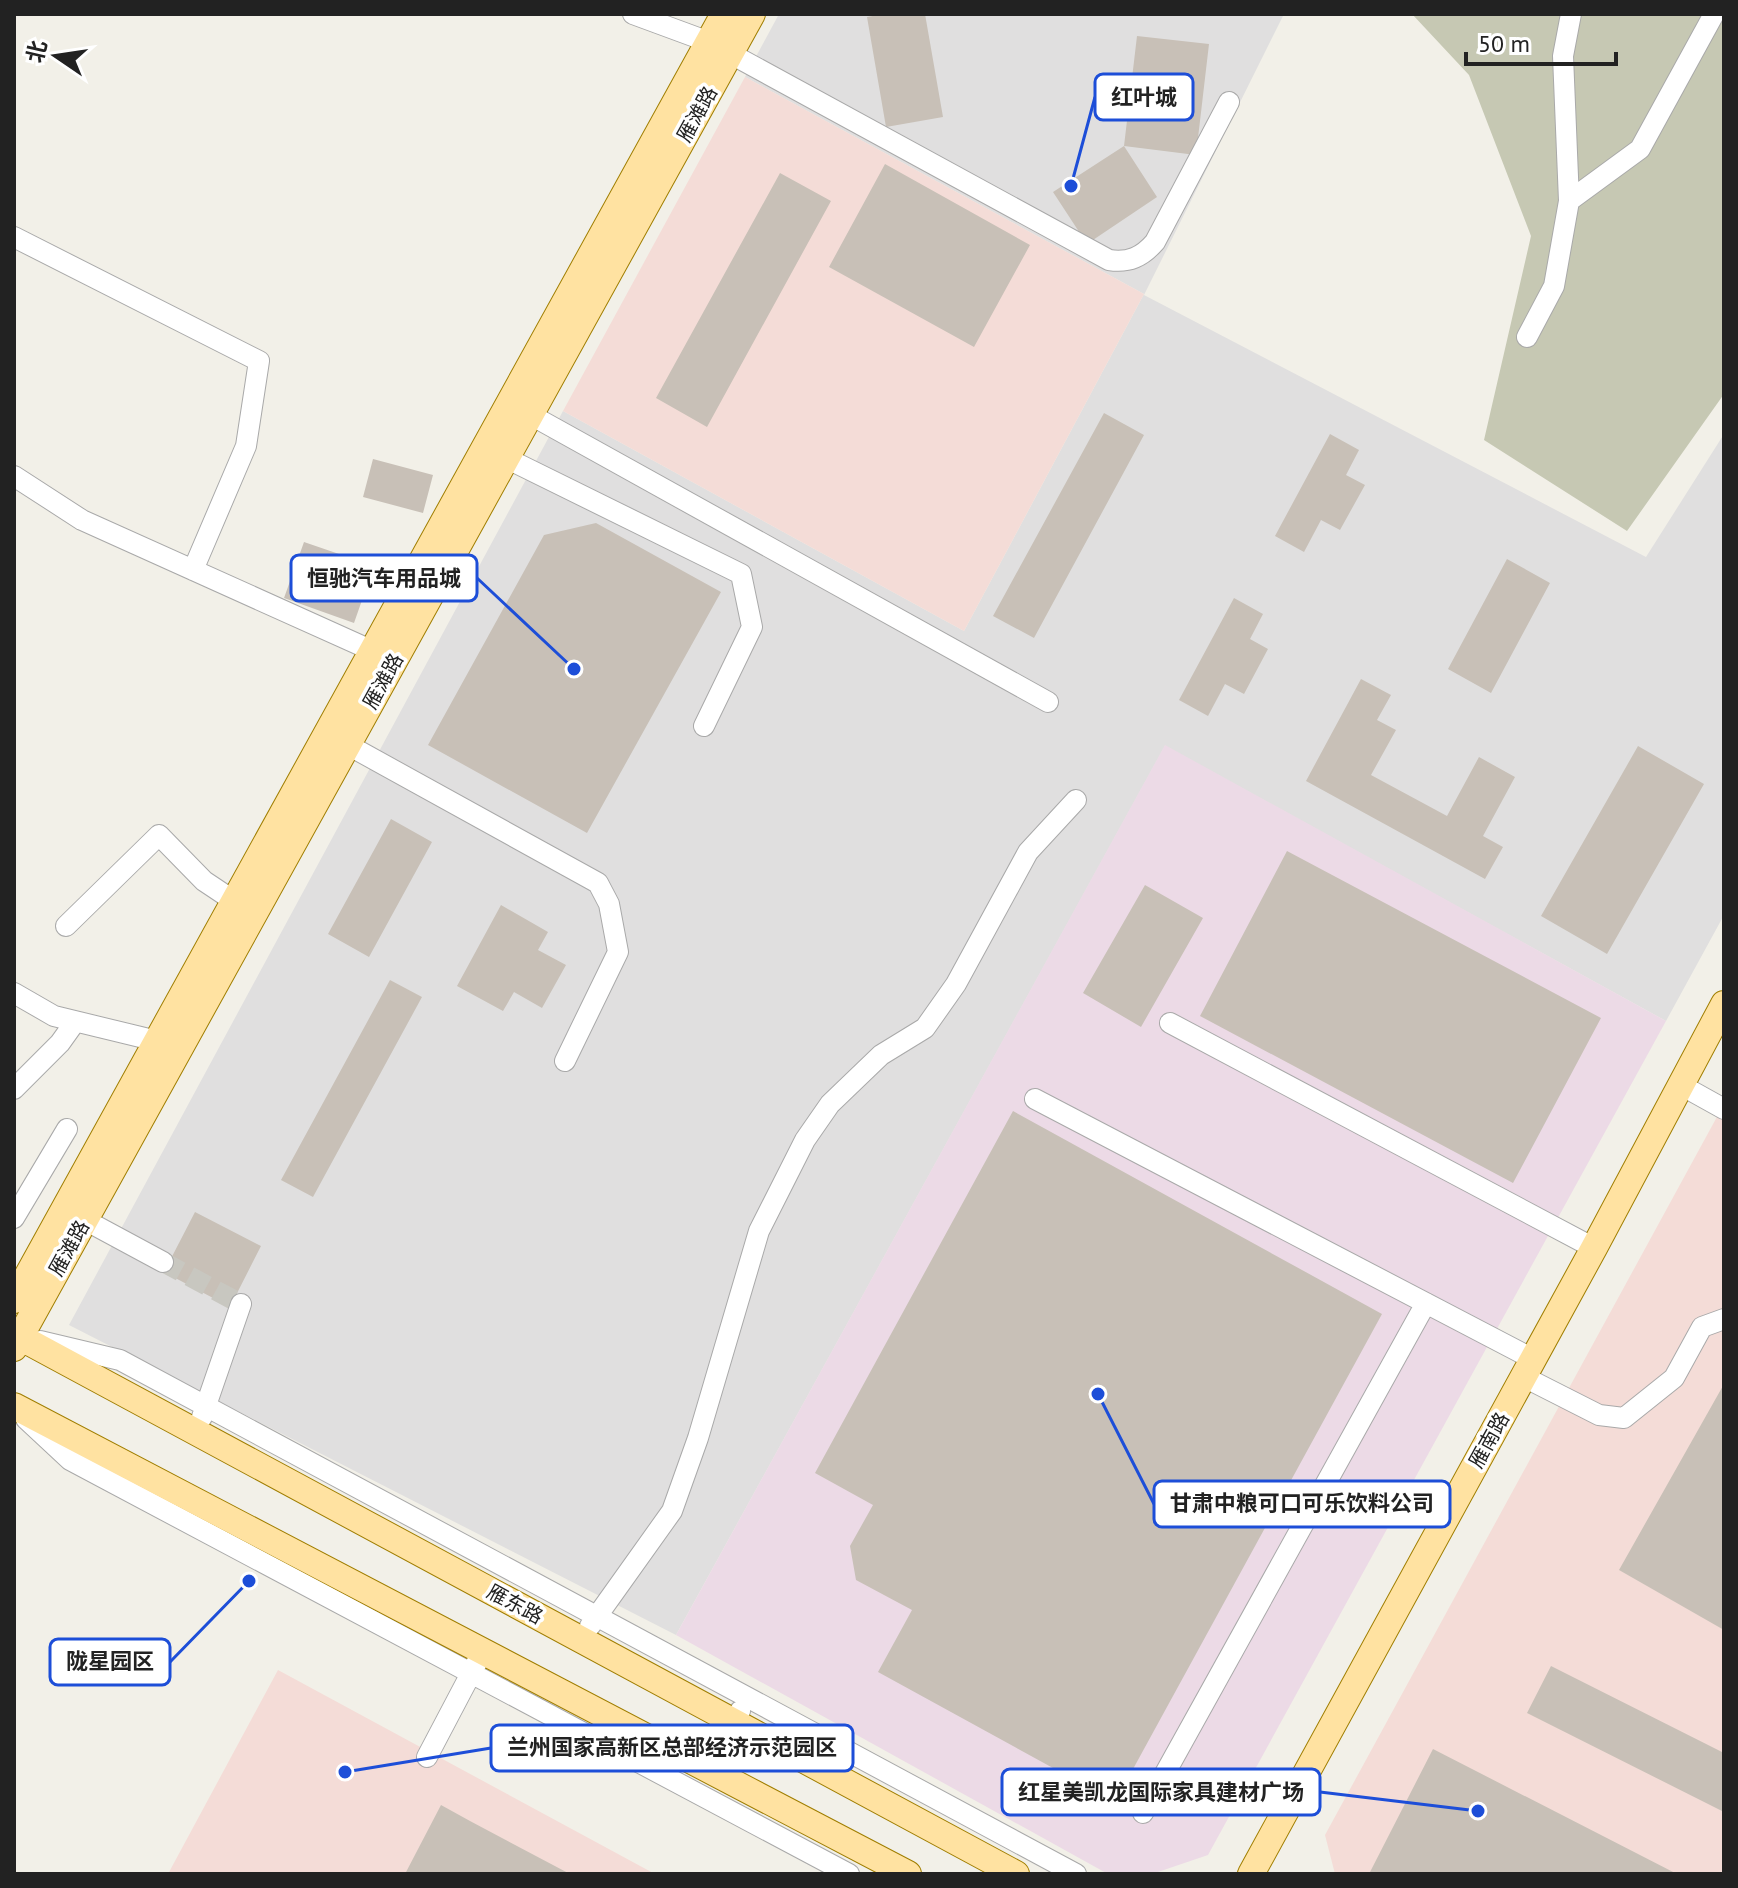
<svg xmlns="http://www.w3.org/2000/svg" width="1738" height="1888" viewBox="0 0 1738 1888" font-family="'PT Sans','Noto Sans SC',sans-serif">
<rect width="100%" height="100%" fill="#f2f0e8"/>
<path fill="#e0dfdf" d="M779,14h505l-140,281 502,262 78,-123v481l-58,106 -501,-275 -489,889 -607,-310 494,-914 401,220 180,-337 -399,-217z"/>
<path fill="#f4dcd7" d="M745,77l399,217 -180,337 -401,-220z
M1724,1104v770h-389l-10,-39z
M278,1670l377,204h-487z"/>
<path fill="#ecdae6" d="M1165,745l501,276 -458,834 -56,19h-44l-432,-239z"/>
<path fill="#c6c8b3" d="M1412,14h312v380l-97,137 -143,-91 47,-204 -62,-161z"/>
<path fill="#c8c0b7" d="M884,14h41l18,103 -57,10 -19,-110z
M1137,36l72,8 -13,111 -72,-9z
M1124,146l33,51 -70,47 -34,-52z
M885,164l145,81 -56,102 -145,-80z
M780,173l51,28 -124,226 -51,-29z
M1104,413l40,22 -110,203 -41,-22z
M1330,434l29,16 -13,25 19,10 -25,45 -19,-10 -17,32 -29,-16z
M373,459l60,16 -10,38 -60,-16z
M596,523l125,69 -134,241 -159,-88 116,-210z
M304,542l70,24 -20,57 -70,-25z
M1507,559l43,24 -59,110 -43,-24z
M1234,598l29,16 -13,25 18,10 -24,45 -19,-10 -17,32 -29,-16z
M1361,679l30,16 -14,25 19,10 -25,45 76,41 32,-59 36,20 -32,59 20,11 -18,32 -179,-98z
M1638,746l66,38 -97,170 -66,-38z
M391,819l41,23 -63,115 -41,-23z
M1287,851l314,167 -88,165 -313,-167z
M1145,885l58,33 -62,109 -58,-34z
M501,905l47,27 -10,18 28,15 -24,43 -28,-16 -11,19 -46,-25z
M390,980l32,17 -109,200 -32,-17z
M1013,1111l369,203 -267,488 -237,-130 34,-62 -56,-30 -6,-34 23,-41 -58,-32z
M195,1212l66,34 -31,61 -66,-35z
M1724,1384v246l-105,-60z
M1551,1666l173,87v59l-197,-99z
M1433,1749l244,125h-308z
M441,1805l29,16 100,53h-165z"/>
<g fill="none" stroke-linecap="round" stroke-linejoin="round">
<path stroke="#c8c7c0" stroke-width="20" stroke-dasharray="20 10" stroke-linecap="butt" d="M163,1262l78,42"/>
<defs>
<path id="minor" d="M633,14l76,28 400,218c20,3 33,-3 46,-18l74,-140
M1569,201l71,-52 74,-135
M14,237l245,124 -13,85 -53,124
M1527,337l27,-51 15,-85 -6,-145 8,-42
M520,409l528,293
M506,458l235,116 11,53 -48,99
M14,476l68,44 291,131
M348,745l250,138 11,21 9,48 -53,109
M66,926l93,-91 45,46 30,20
M14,993l40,23 103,25
M1170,1023l424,225
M1679,1084l45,25
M14,1089l46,-46 15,-21
M1035,1099l498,260
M14,1218l53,-89
M85,1220l78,42
M40,1341l80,19 956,514
M1524,1377l75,38 25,3 50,-40 28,-51 22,-8
M202,1417l39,-113
M26,1419l44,41 779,414
M590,1626l82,-115 26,-73 61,-207 46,-91 25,-36 51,-49 44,-27 31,-44 72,-132 48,-52
M427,1757l50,-95
M710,1770l30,-59
M1143,1813l283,-510"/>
<path id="major" d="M14,1300l710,-1286
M14,1334l1002,540
M14,1348l738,-1334
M14,1406l894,468
M1251,1874l343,-626 130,-244"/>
</defs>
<use href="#minor" stroke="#a9a9a9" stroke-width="22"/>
<use href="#major" stroke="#a07e00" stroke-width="28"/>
<use href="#minor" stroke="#fff" stroke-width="20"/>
<use href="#major" stroke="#ffe2a1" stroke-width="26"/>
</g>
<g text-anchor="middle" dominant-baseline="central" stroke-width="7" stroke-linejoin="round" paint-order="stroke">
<g font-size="20" fill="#222" stroke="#fff">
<text transform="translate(697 114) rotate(-61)">雁滩路</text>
<text transform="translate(383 681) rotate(-61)">雁滩路</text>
<text transform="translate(69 1248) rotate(-61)">雁滩路</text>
<text transform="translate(1489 1440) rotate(-61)">雁南路</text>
<text transform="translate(515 1604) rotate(28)">雁东路</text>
</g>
</g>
<path fill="none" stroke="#1d4ed8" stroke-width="3" d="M1071 186L1095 97M574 669L477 578M1098 1394L1154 1504M249 1581L170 1662M345 1772L491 1748M1478 1811L1320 1792"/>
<g fill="#1d4ed8" stroke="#fff" stroke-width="3">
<circle cx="1071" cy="186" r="8"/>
<circle cx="574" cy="669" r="8"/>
<circle cx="1098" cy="1394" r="8"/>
<circle cx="249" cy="1581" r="8"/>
<circle cx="345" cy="1772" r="8"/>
<circle cx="1478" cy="1811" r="8"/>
</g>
<g fill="#fff" stroke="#1d4ed8" stroke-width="3">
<rect x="1095" y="74" width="98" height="46" rx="8"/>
<rect x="291" y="555" width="186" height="46" rx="8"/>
<rect x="1154" y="1481" width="296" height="46" rx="8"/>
<rect x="50" y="1639" width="120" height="46" rx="8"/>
<rect x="491" y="1725" width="362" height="46" rx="8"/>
<rect x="1002" y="1769" width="318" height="46" rx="8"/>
</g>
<g font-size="22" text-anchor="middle" font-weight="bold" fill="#222">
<text x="1144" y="105">红叶城</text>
<text x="384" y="586">恒驰汽车用品城</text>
<text x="1302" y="1511">甘肃中粮可口可乐饮料公司</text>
<text x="110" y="1669">陇星园区</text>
<text x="672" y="1755">兰州国家高新区总部经济示范园区</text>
<text x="1161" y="1800">红星美凯龙国际家具建材广场</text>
</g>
<rect width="1738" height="1888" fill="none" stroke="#222222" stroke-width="32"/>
<g transform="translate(56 56) rotate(283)" stroke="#ffffff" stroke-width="6" paint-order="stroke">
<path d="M0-6L14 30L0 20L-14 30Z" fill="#222222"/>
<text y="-12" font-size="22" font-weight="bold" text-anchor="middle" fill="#222222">北</text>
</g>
<path d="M1466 52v12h150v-12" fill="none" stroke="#222222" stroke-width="4"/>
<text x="1478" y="52" font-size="24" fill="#222222" stroke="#ffffff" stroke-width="6" paint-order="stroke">50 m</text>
</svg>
